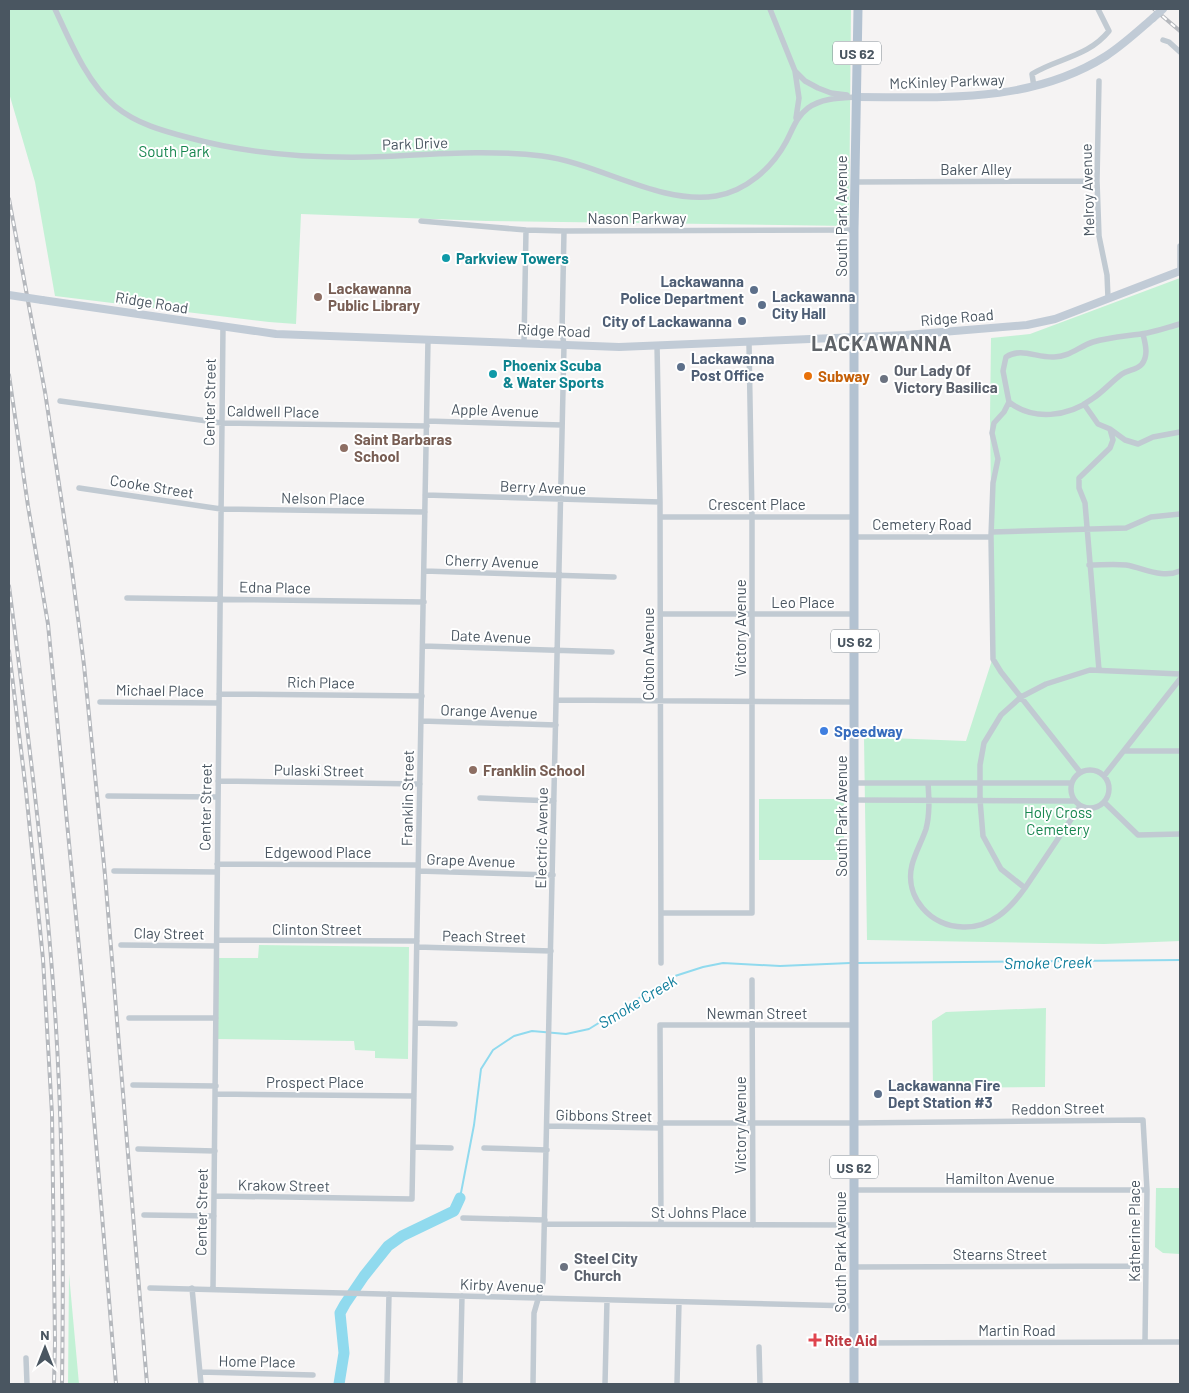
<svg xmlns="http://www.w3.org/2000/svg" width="1189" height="1393" viewBox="0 0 1189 1393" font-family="Barlow,sans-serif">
<rect width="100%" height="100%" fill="#f5f3f3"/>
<path fill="#c3f1d5" d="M9,9h842l-2,217 -363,-5 -185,-7 -5,110 -27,-2 -214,-26 -20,-114 -26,-89z
M1180,278v663l-76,3 -237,-4 -3,-203 102,4 27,-84 -3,-239 1,-80 39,-4z
M759,799h85v61h-85z
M259,945l150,2 -1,112 -33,-1v-7l-20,-1 -1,-9 -136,-2v-81h40z
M1046,1008l-1,79 -112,1 -1,-67 14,-9z
M1156,1188h24v66l-17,-1 -8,-6z
M69,1274l10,110h-11z"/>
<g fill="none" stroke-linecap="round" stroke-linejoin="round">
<path stroke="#90daee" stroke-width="2" d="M858,963l322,-3
M460,1198l14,-73 7,-56 12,-19 21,-14 18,-5 34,3 23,-5 86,-53 28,-9 20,-4 57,3 70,-3"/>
<path stroke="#90daee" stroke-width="11" d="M339,1384l5,-31 -4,-40 5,-9 19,-28 24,-30 14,-10 52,-25 6,-13"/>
<path stroke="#c1cad2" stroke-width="5.5" d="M55,9c15,32 32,74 60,97 22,18 48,25 75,32 58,16 119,20 178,19 58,-2 117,-8 174,-1 57,7 117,49 174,40 30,-5 56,-28 70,-54 7,-13 10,-25 22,-34 14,-10 32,-10 49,-11
M770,9l25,62 10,10 13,7 13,5 16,2
M1163,40l6,2 11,10
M795,71l4,27 -3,20
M1099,81l-2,100 2,55 8,39 1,23
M1034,87l-2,-13c26,-16 56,-17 77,-43l-11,-22
M855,182l242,-1
M421,221l105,9 38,1 290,-1
M1180,271v-25
M1143,334c2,9 6,21 -1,30 -5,6 -14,6 -20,10 -11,8 -19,18 -30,25 -24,18 -59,22 -83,3l-6,-31 3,-14c15,-10 31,1 48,0 15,0 26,-11 39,-15 17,-5 36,-6 54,-9 11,-2 22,-6 33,-9
M524,343l2,-113
M657,345l3,157 1,461
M60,401l162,22 205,3
M1084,404l14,20 12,5 15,11 13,4 15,-7 27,-5
M427,421l135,4
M79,488l142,21 204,3
M425,495l235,7
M660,517h194
M992,532l134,-4 25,-11 29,-3
M991,536l2,-53 5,-24 -6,-26 2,-10 10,-11 5,-10
M855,537h136l2,122 8,13 79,100
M1089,565c12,0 25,-1 37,0 18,3 36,14 54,6
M424,571l190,6
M127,598l297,4
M661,614h194
M423,646l189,6
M1099,670l-14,-167 -6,-15v-10l31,-30 3,-8 -3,-11
M219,694l203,2
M556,700l299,2
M100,702l119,1
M421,721l135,4
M1124,751h56
M1071 789a19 19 0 1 1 38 0a19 19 0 1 1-38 0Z
M1104,776l76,-97
M218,781l202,3
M855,783h217
M928,783c1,15 2,31 -2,46 -4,12 -11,24 -14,36 -8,32 19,62 51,62 28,1 47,-18 62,-39
M108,796l110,1
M480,798l74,3
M855,800l220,1
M1104,802l34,33 42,-1
M1080,806l-55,82 -24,-19 -18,-33 -3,-36v-35l4,-22 17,-28 20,-18 25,-13 44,-14 90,4
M217,864l201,1
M114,871l103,1
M418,871l135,4
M661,913h91v-396l-3,-174
M217,940l200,1
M121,945l95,1
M417,947l134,4
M752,980l1,245
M129,1018h87
M416,1023l39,1
M133,1085l83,1
M215,1094l199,2
M660,1123h194l289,-3 4,70 -2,152
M547,1126l113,2
M413,1147l38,1
M484,1148l63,2
M138,1149l77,2
M854,1190h293
M214,1196l198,3 16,-859
M144,1215l70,1
M463,1218l82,2
M545,1224l309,1
M661,1224l-1,-199h194
M854,1267l292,-1
M150,1288l704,18
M192,1288l9,96
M213,1289l10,-963
M854,1343l326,-1
M759,1347l1,37
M26,1358l1,26
M200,1372l113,3
M387,1384l2,-90
M460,1384l2,-88
M533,1384l1,-71 9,-31 21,-937 -2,-13 2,-101
M605,1384l2,-84
M677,1384l2,-82"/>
<path stroke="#c1cbd6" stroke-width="8" d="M857,97c85,0 173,7 249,-41 17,-11 32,-25 47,-38
M42,300l234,34 343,13 287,-12 121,-10 28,-6 125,-48"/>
<path stroke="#b3c2d1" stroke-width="9" d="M854,1384v-1154l4,-221"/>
<defs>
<path id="rail" d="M1154,9l26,22
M9,199l36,193 26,171 13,102 21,210 42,509
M9,375l19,131 20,118 37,386 31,374
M9,586c16,124 32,248 42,372 12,142 13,284 11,426
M9,651l17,140 17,168 9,155 3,228 -1,42"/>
</defs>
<use href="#rail" stroke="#b5b8bd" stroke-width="4"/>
<use href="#rail" stroke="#fff" stroke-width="2" stroke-dasharray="5.5" stroke-linecap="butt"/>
<path stroke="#c1cbd6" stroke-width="8" d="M1153,18l10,-9
M9,295l33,5"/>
</g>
<g fill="#0f9aa8" stroke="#fff" stroke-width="2">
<circle cx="446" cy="258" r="5"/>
<circle cx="493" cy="374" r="5"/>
</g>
<g fill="#5c6f8a" stroke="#fff" stroke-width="2">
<circle cx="754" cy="290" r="5"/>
<circle cx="762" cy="305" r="5"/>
<circle cx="742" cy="321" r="5"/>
<circle cx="681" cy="367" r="5"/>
<circle cx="878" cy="1094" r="5"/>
</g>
<g fill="#8d6e63" stroke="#fff" stroke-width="2">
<circle cx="318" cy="297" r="5"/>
<circle cx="344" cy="448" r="5"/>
<circle cx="473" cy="770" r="5"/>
</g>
<circle fill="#e8710a" stroke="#fff" stroke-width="2" cx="808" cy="376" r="5"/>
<g fill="#6b7280" stroke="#fff" stroke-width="2">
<circle cx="884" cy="379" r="5"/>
<circle cx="564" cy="1267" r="5"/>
</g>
<circle fill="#3f7fe0" stroke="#fff" stroke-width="2" cx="824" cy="731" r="5"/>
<path fill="#e0444e" stroke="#fff" stroke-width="2" d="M812.5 1332.5h5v5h5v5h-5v5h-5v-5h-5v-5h5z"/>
<g text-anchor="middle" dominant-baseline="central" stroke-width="4" stroke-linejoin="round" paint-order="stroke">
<g fill="#fff" stroke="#808990" stroke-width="1">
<rect x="833" y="41.5" width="48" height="23" rx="4"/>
<rect x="831" y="629.5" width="48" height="23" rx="4"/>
<rect x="830" y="1155.5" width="48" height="23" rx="4"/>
</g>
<g font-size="14" font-weight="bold" fill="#4a5661">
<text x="857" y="53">US 62</text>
<text x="855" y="641">US 62</text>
<text x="854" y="1167">US 62</text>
</g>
<g font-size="15" fill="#4a5661" stroke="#fff">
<text transform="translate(947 81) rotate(-2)">McKinley Parkway</text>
<text transform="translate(415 143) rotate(-2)">Park Drive</text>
<text x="976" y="169">Baker Alley</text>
<text transform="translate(1087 190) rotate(-92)">Melroy Avenue</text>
<text transform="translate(841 216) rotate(-90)">South Park Avenue</text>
<text x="637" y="218">Nason Parkway</text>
<text transform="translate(152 302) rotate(9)">Ridge Road</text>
<text transform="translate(957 317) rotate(-5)">Ridge Road</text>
<text transform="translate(554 330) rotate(2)">Ridge Road</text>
<text transform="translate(209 402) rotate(-89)">Center Street</text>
<text transform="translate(495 410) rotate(2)">Apple Avenue</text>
<text transform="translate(273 411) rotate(1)">Caldwell Place</text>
<text transform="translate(152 486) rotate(9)">Cooke Street</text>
<text transform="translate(543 487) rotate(2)">Berry Avenue</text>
<text transform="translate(323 498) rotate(1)">Nelson Place</text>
<text x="757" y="504">Crescent Place</text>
<text x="922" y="524">Cemetery Road</text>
<text transform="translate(492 561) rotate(2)">Cherry Avenue</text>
<text transform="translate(275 587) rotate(1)">Edna Place</text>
<text x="803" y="602">Leo Place</text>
<text transform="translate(740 628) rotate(-90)">Victory Avenue</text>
<text transform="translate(491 636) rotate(2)">Date Avenue</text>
<text transform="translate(648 654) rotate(-90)">Colton Avenue</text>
<text transform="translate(321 682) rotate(1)">Rich Place</text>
<text transform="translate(160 690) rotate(1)">Michael Place</text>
<text transform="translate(489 711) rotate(2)">Orange Avenue</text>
<text transform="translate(319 770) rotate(1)">Pulaski Street</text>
<text transform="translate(407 798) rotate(-89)">Franklin Street</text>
<text transform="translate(205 807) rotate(-89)">Center Street</text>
<text transform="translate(841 816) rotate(-90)">South Park Avenue</text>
<text transform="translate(541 838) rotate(-89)">Electric Avenue</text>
<text x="318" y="852">Edgewood Place</text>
<text transform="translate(471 860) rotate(2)">Grape Avenue</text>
<text x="317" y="929">Clinton Street</text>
<text transform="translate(169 933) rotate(1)">Clay Street</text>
<text transform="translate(484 936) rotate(1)">Peach Street</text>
<text x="757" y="1013">Newman Street</text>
<text x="315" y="1082">Prospect Place</text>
<text transform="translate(1058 1108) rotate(-1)">Reddon Street</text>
<text transform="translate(604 1115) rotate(1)">Gibbons Street</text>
<text transform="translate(740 1125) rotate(-90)">Victory Avenue</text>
<text x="1000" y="1178">Hamilton Avenue</text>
<text transform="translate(284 1185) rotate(1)">Krakow Street</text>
<text transform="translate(201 1212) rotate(-89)">Center Street</text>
<text x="699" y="1212">St Johns Place</text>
<text transform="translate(1134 1231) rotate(-90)">Katherine Place</text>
<text transform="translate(840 1252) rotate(-90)">South Park Avenue</text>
<text x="1000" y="1254">Stearns Street</text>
<text transform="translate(502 1285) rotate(2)">Kirby Avenue</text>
<text x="1017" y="1330">Martin Road</text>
<text transform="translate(257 1361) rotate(1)">Home Place</text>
</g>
<g font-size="15" fill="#17864f" stroke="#fff">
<text x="174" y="151">South Park</text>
<text x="1058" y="812">Holy Cross<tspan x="1058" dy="17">Cemetery</tspan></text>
</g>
<g font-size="15" font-weight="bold" fill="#0d838f" stroke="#fff" text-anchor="start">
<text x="456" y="258">Parkview Towers</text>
<text x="503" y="365">Phoenix Scuba<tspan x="503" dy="17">&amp; Water Sports</tspan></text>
</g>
<g font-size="15" font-weight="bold" fill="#4e5e75" stroke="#fff" text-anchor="start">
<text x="744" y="281" text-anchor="end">Lackawanna<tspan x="744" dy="17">Police Department</tspan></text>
<text x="772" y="296">Lackawanna<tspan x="772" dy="17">City Hall</tspan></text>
<text x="732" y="321" text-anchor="end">City of Lackawanna</text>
<text x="691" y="358">Lackawanna<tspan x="691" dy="17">Post Office</tspan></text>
<text x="888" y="1085">Lackawanna Fire<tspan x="888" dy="17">Dept Station #3</tspan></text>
</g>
<g font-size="15" font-weight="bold" fill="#785e54" stroke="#fff" text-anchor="start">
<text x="328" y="288">Lackawanna<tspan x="328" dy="17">Public Library</tspan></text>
<text x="354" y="439">Saint Barbaras<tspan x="354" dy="17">School</tspan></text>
<text x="483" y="770">Franklin School</text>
</g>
<g font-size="15" font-weight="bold" fill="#5b616d" stroke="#fff" text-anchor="start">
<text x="894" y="370">Our Lady Of<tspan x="894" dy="17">Victory Basilica</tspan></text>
<text x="574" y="1258">Steel City<tspan x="574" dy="17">Church</tspan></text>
</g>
<g font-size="15" font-weight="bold" fill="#c56008" stroke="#fff" text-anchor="start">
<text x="818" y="376">Subway</text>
</g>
<g font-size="15" font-weight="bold" fill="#366cbe" stroke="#fff" text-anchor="start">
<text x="834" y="731">Speedway</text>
</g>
<g font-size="15" font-weight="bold" fill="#be3a42" stroke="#fff" text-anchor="start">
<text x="825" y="1340">Rite Aid</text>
</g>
<g font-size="16" font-style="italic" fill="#0c7c9b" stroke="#fff">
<text transform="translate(1048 962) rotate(-1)">Smoke Creek</text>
<text transform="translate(637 1001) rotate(-31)">Smoke Creek</text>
</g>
<g font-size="20" font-weight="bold" letter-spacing="1" fill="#5f6368" stroke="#fff">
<text x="882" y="343">LACKAWANNA</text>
</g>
</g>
<rect width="1189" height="1393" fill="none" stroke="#4a5661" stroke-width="20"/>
<g transform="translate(45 1348)" stroke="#ffffff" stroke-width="4" paint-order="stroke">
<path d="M0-4L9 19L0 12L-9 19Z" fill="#4a5661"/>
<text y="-8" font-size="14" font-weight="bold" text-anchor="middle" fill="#4a5661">N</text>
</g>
</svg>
